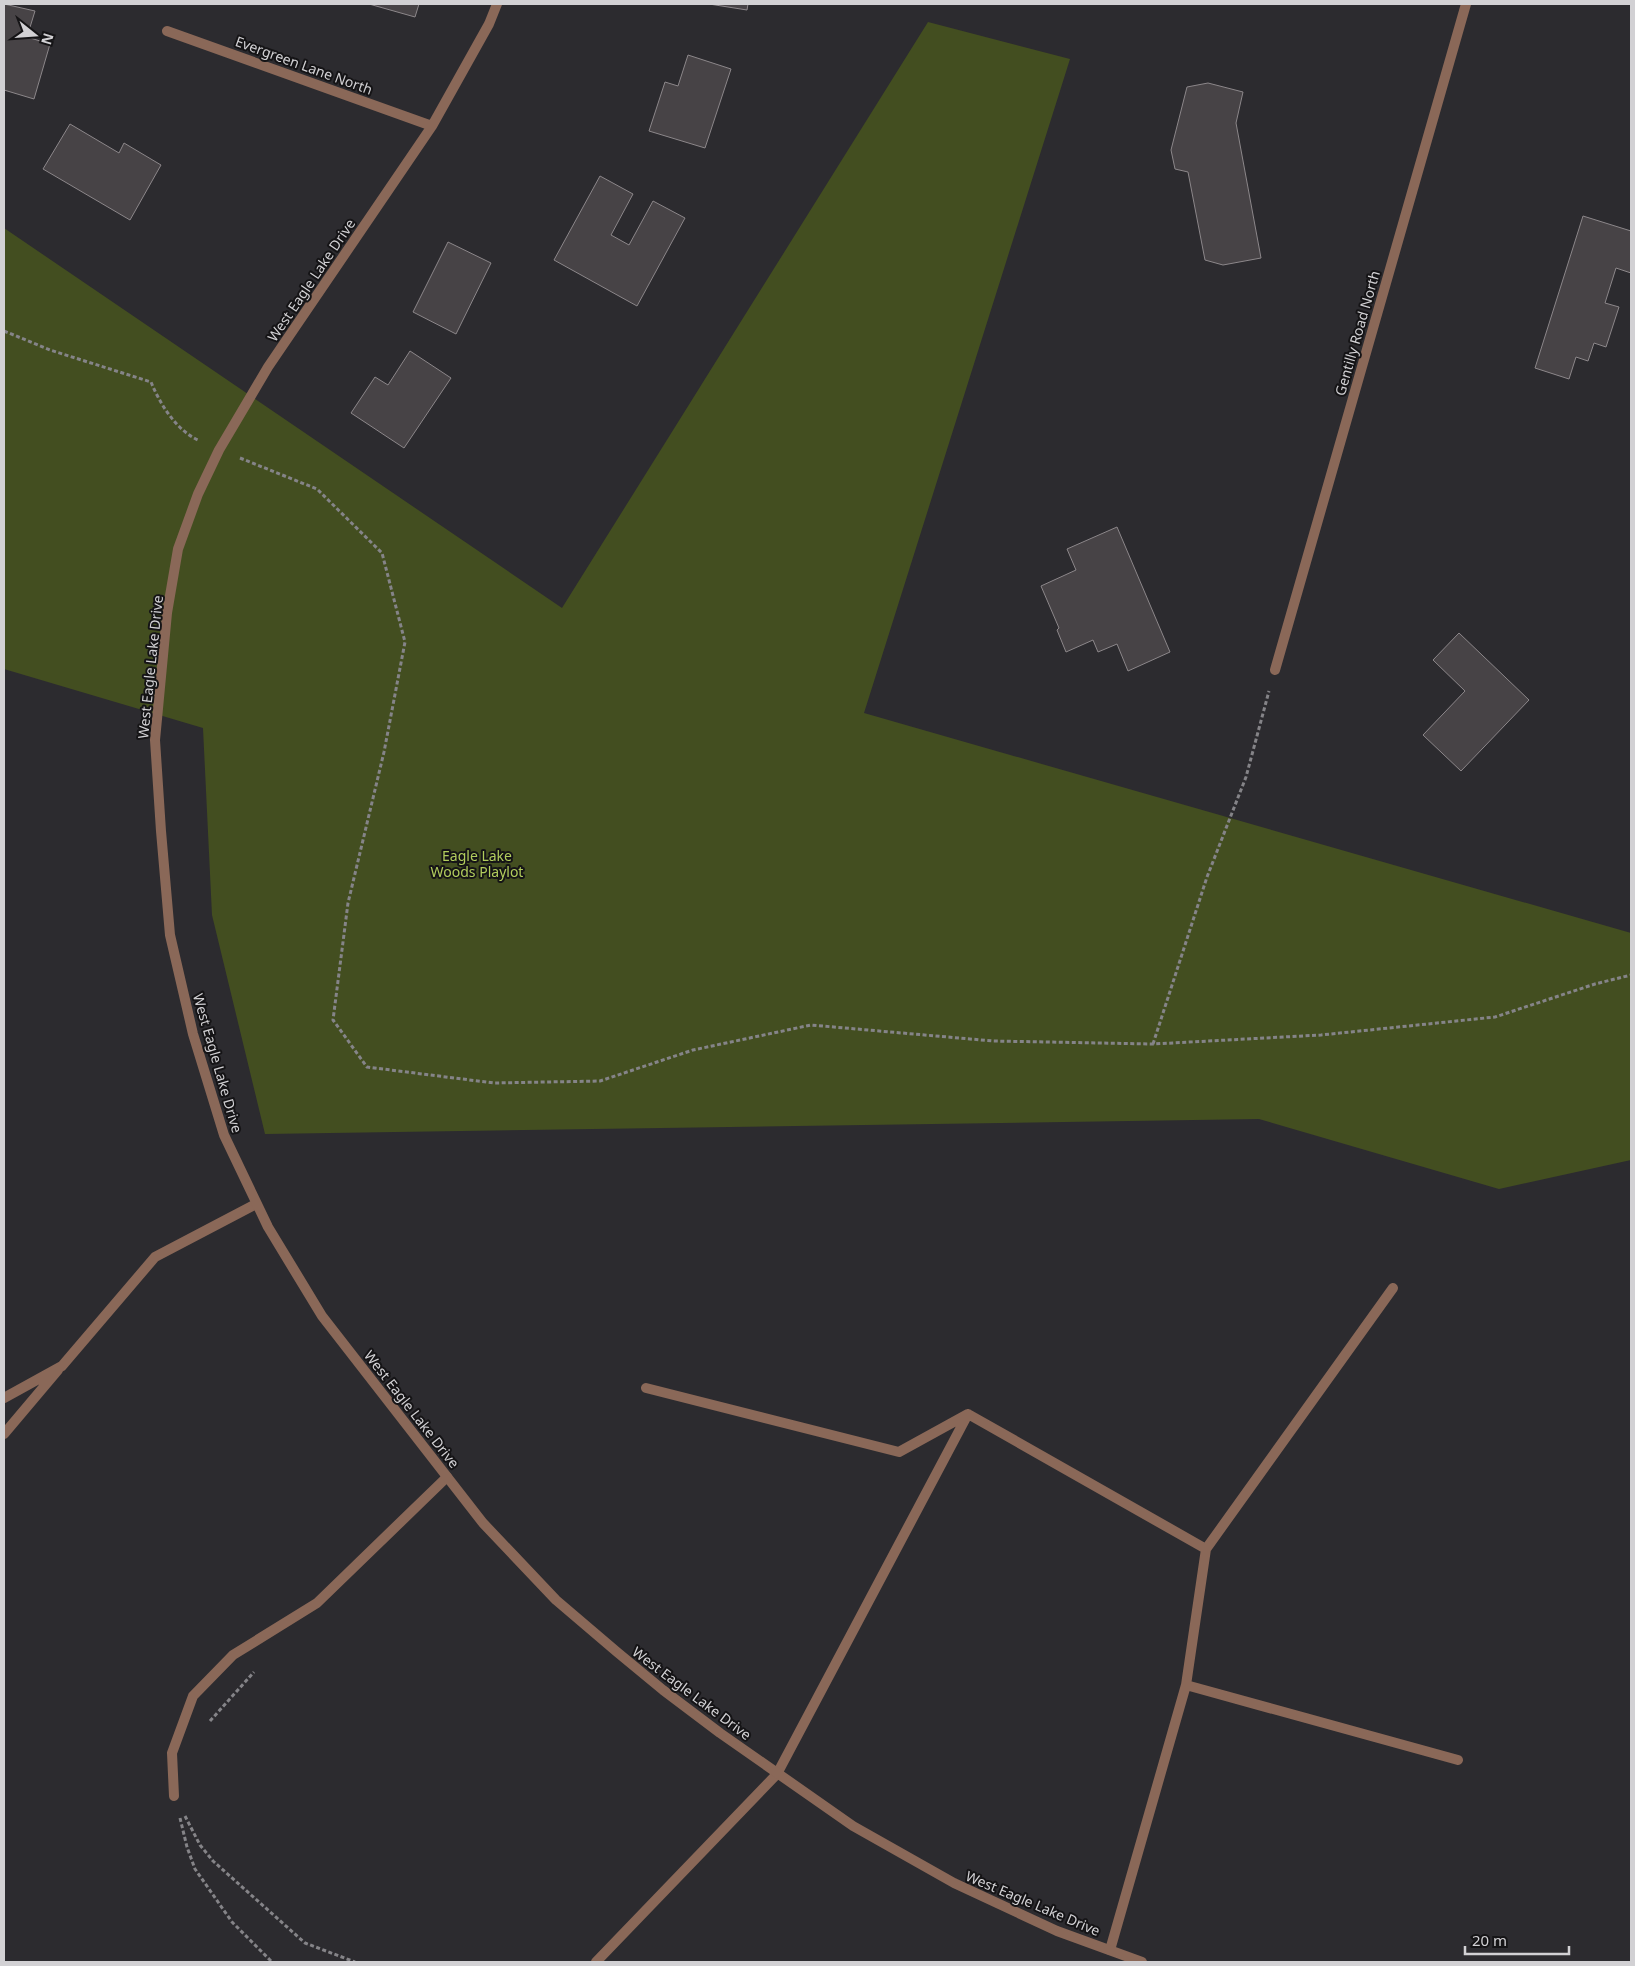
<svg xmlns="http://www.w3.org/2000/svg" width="1635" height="1966" viewBox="0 0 1635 1966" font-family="'Noto Sans',sans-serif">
<rect width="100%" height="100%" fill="#2c2b2f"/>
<path fill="#434e20" d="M928,22l142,37 -206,654 767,220v227l-132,29 -240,-70 -994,15 -53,-219 -9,-187 -199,-59v-441l558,380z"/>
<path fill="#474346" stroke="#8c878a" d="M4,4l31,7 -8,26 23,7 -16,55 -30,-9z
M369,4h50l-4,13z
M709,4h39l-1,6z
M688,55l43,14 -26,79 -56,-17 16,-49 13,4z
M1208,83l35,9 -7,31 25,135 -38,7 -18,-5 -17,-88 -13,-3 -4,-19 16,-63z
M70,124l49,29 5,-10 37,22 -31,55 -87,-51z
M600,176l33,18 -22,41 18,10 24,-44 32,17 -48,88 -83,-46z
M1583,216l48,15v42l-15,-5 -11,35 14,4 -13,40 -12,-4 -6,18 -12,-4 -7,22 -34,-11z
M448,242l43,21 -35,71 -43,-22z
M410,351l41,27 -47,70 -53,-35 24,-36 13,8z
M1117,527l53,125 -42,19 -11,-27 -19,8 -5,-12 -27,12 -9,-22 2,-2 -18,-42 35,-16 -9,-21z
M1459,633l70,67 -68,71 -38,-36 42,-44 -32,-31z"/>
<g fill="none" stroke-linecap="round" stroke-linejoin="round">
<path stroke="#858488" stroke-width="3" stroke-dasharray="4 2.5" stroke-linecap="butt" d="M4,331l46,19 101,32c9,22 25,48 47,58
M240,458l77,31 65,64 23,89 -21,110 -36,151 -15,117 34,47 127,16 106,-2 93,-31 118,-25 182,16 160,3 168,-9 174,-18 100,-33 36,-9
M1153,1044l54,-167 39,-100 23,-86
M210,1721l44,-49
M185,1816l15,29 13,16 92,82 50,19
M180,1818l7,29 8,22 37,53 40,40"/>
<path stroke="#8a6858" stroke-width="10" d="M646,1388l253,64 69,-38 238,135
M4,1398l58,-32 93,-109 101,-53
M4,1434l54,-64
M1186,1685l272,75
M174,1796l-2,-43 21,-57 40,-41 84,-52 130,-126
M1110,1950l76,-265 20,-136 187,-261
M596,1962l181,-188 191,-360"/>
<path stroke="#8a6858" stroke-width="10" d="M497,4l-8,20 -57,102 -164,241 -49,83 -21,44 -20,55 -11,64 -12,127 6,91 9,104 23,99 31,101 44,92 54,89 161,207 73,77 61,52 46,38 57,43 133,93 101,57 103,48 85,31
M167,31l265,95
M1275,670l191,-666"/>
</g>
<g text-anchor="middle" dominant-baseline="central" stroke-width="4" stroke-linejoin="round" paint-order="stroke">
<g font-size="14" fill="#d2d1d4" stroke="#151416">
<text transform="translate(304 65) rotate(20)">Evergreen Lane North</text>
<text transform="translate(311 280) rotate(-56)">West Eagle Lake Drive</text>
<text transform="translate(1357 333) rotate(-74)">Gentilly Road North</text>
<text transform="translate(150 667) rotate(-84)">West Eagle Lake Drive</text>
<text transform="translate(218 1063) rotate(74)">West Eagle Lake Drive</text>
<text transform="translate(412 1409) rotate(52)">West Eagle Lake Drive</text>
<text transform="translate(692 1693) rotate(37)">West Eagle Lake Drive</text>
<text transform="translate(1033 1903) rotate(23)">West Eagle Lake Drive</text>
</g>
<g font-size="14" fill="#b2cd5d" stroke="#151416">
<text x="477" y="855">Eagle Lake<tspan x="477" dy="16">Woods Playlot</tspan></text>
</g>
</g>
<rect width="1635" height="1966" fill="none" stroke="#d2d1d4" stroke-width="10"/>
<g transform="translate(35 35) rotate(107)" stroke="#151416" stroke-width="4" paint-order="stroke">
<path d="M0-4L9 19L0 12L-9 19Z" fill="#d2d1d4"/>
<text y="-8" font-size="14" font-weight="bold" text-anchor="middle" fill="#d2d1d4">N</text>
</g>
<path d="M1465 1946v8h104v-8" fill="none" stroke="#d2d1d4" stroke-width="2.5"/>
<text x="1472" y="1946" font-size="15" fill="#d2d1d4" stroke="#151416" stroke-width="4" paint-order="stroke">20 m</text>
</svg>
